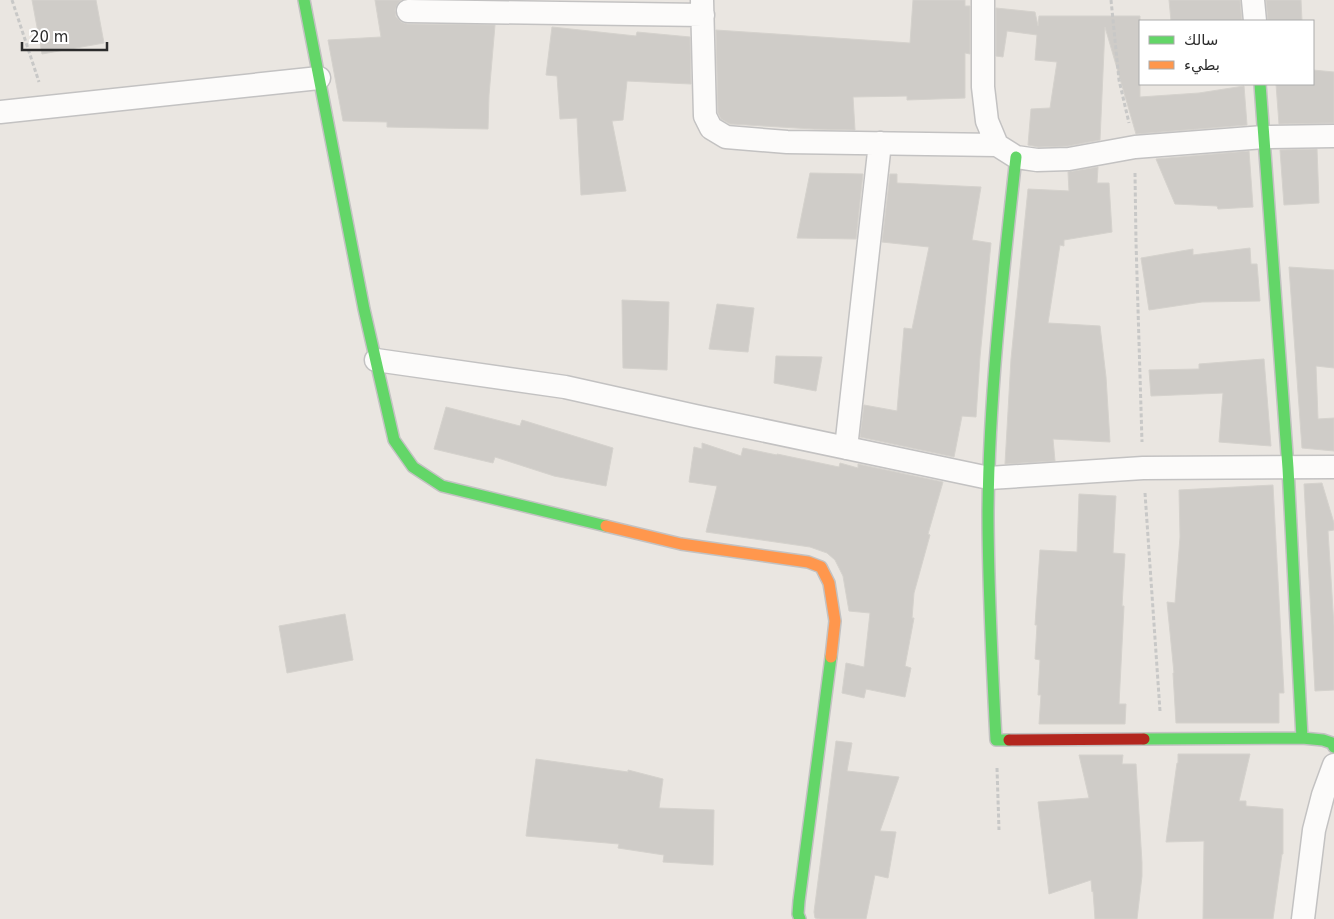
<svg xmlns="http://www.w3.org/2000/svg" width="1334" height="919" viewBox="0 0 1334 919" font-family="'DejaVu Sans',Vazirmatn,sans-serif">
<rect width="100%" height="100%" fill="#eae6e1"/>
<path fill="#cfccc8" stroke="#d5d2cd" d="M32,0h64l8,43 -62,11z
M375,0h26l-4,5 -2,5 1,7 5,5 6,2 88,1 -6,70 -1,34 -101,-2v-5l-44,-1 -15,-81 53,-3z
M913,0h52v6h5v48l-5,-1v45l-58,2v-4l-54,1 2,33 -42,-1 -83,-5 -9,-5 -3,-6 -2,-83 194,13z
M1169,0h71l2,21h-71z
M1266,0h35l1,21h-34z
M996,8l39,4 3,14 1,-10h101v81l59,-4 45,-7 3,39 -111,9 -31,-107 -5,113 -32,6 -30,1 -10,-2 3,-36 19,-1 7,-46 -22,-2 2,-25 -30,-4 -4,26 -7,-1z
M552,27l84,9 1,-4 53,5 1,47 -64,-3 -4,39 -11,1 14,70 -45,4 -4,-77 -17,1 -3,-43 -11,-1z
M1313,70l21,2v51l-55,1 -3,-40h37z
M1317,149l2,54 -35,2 -4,-55z
M1249,151l4,56 -35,2 -1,-3 -42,-2 -19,-45z
M1098,167l-1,16h12l3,49 -48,8v6l-4,-1 -12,78 52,3 6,51 4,65 -57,-3 2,22 -50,3 6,-105 17,-170 41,2 -1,-19z
M810,173l53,1 -7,65 -59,-1z
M890,174h7v9l84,4 -9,53 19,3 -11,114 -4,60 -14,-1 -8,41 -94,-20 4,-32 33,6 7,-83 8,1 17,-82 -47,-5z
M1250,248l1,16h6l3,37 -58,1 -53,8 -8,-52 52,-9v6z
M1289,267l45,3v98l-18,-2 2,53 16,-1v33l-32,-3z
M622,300l47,2 -2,68 -44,-2z
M717,304l37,4 -6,44 -39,-3z
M776,356l46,1 -6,34 -42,-8z
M1264,359l7,87 -52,-4 4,-49 -72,3 -2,-26 50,-1v-5z
M446,407l74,19 2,-6 91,28 -7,38 -52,-10 -59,-19 -2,6 -59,-14z
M702,443l39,13 2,-8 34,7v-1l62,13 1,-4 18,5v-4l85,18 -15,52 2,1 -16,58 -2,25h2l-9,48 6,2 -6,29 -39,-8 -2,9 -22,-5 4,-30 18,4 6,-54 -21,-2 -6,-35 -8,-16 -8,-7 -17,-6 -104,-15 11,-46 -28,-4 5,-35 8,2z
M1322,483l12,40v7l-6,1 6,95v64l-19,1 -11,-207z
M1273,485l11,208h-5v30h-103l-3,-50h1l-7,-71 8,1 5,-66 -1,-47z
M1079,494l37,2 -3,57 12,1 -3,52h2l-5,98h7l-1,20h-86l2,-29h-3l2,-35 -5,-1 2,-34h-2l5,-75 37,2z
M345,614l8,46 -66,13 -8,-47z
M836,741l16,2 -5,28 52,6 -19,54 16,1 -8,46 -13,-3 -9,44h-46l-5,-1 -1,-6z
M1178,754h72l-11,47h7v5l37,3v45h-1l-9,65h-70l1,-78 -38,1 11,-79h1z
M1079,755h44l-1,9h14l6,99v13l-5,43h-42l-2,-28 -1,1 -1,-12 -42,14 -11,-92 51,-4z
M536,759l92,13v-2l35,9 -4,29 55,2 -1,55 -50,-3 1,-7 -46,-7 1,-4 -93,-8z"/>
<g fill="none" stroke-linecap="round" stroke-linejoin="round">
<defs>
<path id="street" d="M702,0l3,116 6,12 15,9 61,5 210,3
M983,0v87l4,34 10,24 19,12 21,3 32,-1 66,-12 129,-10 70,-1
M1253,0l2,21
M408,11l295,4
M0,112l319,-34
M376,360l189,27 130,29 294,62 154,-10 191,-1
M846,448l34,-305
M1303,919l11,-89 9,-35 11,-30"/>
<path id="fast" d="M304,0l60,309 30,131 19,27 29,19 164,40
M1260,84l28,384 14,270
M1144,739l158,-1 21,2 9,3 2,4
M1009,740h-13c-4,-76 -8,-152 -8,-228 1,-118 15,-237 28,-355
M800,919l-2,-5 1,-13 32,-244"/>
<path id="slow" d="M606,526l75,18 127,18 13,5 8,16 6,38 -4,36"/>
<path id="jam" d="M1009,740l135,-1"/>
</defs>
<use href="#street" stroke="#c3c2c2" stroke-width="25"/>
<use href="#fast" stroke="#c3c2c2" stroke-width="14"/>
<use href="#slow" stroke="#c3c2c2" stroke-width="14"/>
<use href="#jam" stroke="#c3c2c2" stroke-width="14"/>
<path stroke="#c8c8c7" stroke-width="3" stroke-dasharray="4 2.5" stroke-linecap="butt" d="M12,0l27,82
M1111,0l8,80 10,43
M1135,173l1,69 6,200
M1145,493l15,218
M997,768l2,62"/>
<use href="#street" stroke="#fcfbfa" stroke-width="22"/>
<use href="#fast" stroke="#63d668" stroke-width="11"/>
<use href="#slow" stroke="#ff974d" stroke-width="11"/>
<use href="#jam" stroke="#b3261e" stroke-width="11"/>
</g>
<rect x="1139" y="20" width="175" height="65" fill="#ffffff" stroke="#ababab"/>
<rect x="1149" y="36" width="25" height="8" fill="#63d668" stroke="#ababab"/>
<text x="1184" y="45" font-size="15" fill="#2c2c2c">سالك</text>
<rect x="1149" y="61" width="25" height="8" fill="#ff974d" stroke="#ababab"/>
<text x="1184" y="70" font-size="15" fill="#2c2c2c">بطيء</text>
<path d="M22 42v8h85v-8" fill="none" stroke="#2c2c2c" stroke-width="2.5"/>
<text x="30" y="42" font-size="15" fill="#2c2c2c" stroke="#ffffff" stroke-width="4" paint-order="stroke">20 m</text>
</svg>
